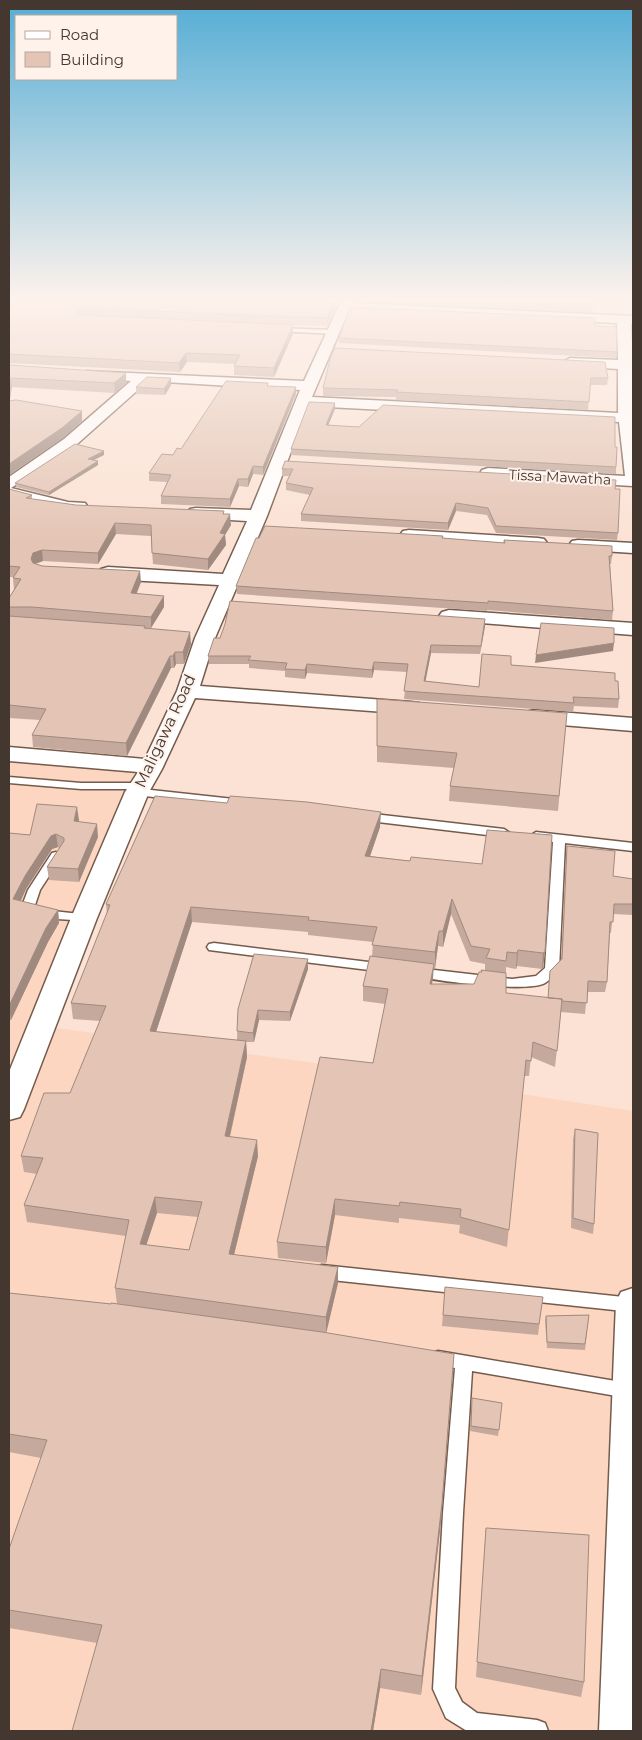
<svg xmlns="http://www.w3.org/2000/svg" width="642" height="1740" viewBox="0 0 642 1740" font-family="Montserrat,sans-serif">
<rect width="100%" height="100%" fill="#fbe2d4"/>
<path fill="#fcd6c1" d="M9,754l142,15 -109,257 296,40 295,45 -1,174 -27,446h-596z"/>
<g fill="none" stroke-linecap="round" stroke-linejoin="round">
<defs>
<path id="service" d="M275,328l60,2 3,2 -3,2 -58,-3 -2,-1z
M9,777l72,6h59l6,3 -4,3 101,11 6,4 -6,4 -106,-13 -6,-3 2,-3h-52l-72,-6z
M365,813l139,16 6,4 -6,4 -143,-17 -2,-3z
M536,832l97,11v8l-68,-8 -6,126c-3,5 -9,11 -14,14 -17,10 -111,-2 -133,-8l-2,-3 2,-3 5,-1 95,11 24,-3 9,-8 8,-126 -21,-3 -2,-3z
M56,852l6,4 -22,34 -5,15 9,5 45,5 2,3 -2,3 -48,-3 -19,-12 6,-16 24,-37z
M214,943l171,21 5,1 2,3 -2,3 -5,1 -176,-22 -2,-3 2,-3z
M322,1265l311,33v14l-311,-33 -6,-2 -2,-5 2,-5z
M438,1351l195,33v12l-5,2 -156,-27 -9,142 -8,175 7,14 15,11 60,7 8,3 3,8h-81l-21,-13 -13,-29 10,-176 12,-145 -23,-5 -3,-5 3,-5z"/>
<path id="minor" d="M342,299h12l-1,4 280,13v8h-2l2,37v125l-145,-8 -6,-2 -2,-3 2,-3 6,-2 137,8 -6,-54 -311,-16 -41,110 -52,122 -15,48 211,16 8,1 3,5 -3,5 -8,1 -216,-16 -33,71 -13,23 -52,126 -73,191 -4,8 -11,3v-48l62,-154 54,-126 13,-20 -129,-11v-14l136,12 32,-68 18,-53 24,-53 -111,-6 -7,-2 -2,-4 2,-4 7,-2 115,7 24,-53 -51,-3 -6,-1 -3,-4 3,-4 6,-1 55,2 49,-120 -152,-9 -72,64 -65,43 57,14 17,1 3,4 -3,4 -17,1 -59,-14v-21l55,-38 67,-58 -40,-3 -5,-1 -2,-3 2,-3 218,10zM349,310l268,13 1,37 -48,-2 -7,4 7,4 48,3v44l-306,-16z
M409,530l129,8 6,1 3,4 -3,4 -6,1 -135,-9 -3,-4 3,-4z
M578,540l55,3v10l-61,-4 -3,-4 3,-4z
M449,610l184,13v12l-191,-15 -3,-4 3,-4z
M534,710l99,8v13l-107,-9 -3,-5 3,-5z
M633,1288v443h-34l17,-429 5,-10z"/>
</defs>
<use href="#service" stroke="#755b4c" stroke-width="3"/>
<use href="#minor" stroke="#755b4c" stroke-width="3"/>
<use href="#service" fill="#fff" fill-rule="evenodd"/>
<use href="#minor" fill="#fff" fill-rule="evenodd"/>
</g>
<path fill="#c4a99c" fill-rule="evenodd" d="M9,299l327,7 -9,20 -34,-1v9l-19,43 -40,-2v-9l1,-2 -48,-2 -7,10 -171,-9z
M355,299h240l-4,13 -236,-11z
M632,299h1v16l-1,-1z
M595,326l22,26 -1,6 -277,-15v-5z
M331,356l277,22 -1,7h-17l-2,25 -192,-10v-3l-73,-1v-8z
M9,365l117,18 -11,10 -103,-6 -2,12 -1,1z
M171,378v7l-6,10 -29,-1v-7z
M268,386l28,1v7l-33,81 -10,-1 -5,13 -9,-1 -9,21 -69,-3v-8l6,-14 -18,-1v-8l24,-18z
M335,403v6l-7,16 287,22 1,20v7l-325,-19v-6z
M104,455l-11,5 5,5 -49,30 -33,-8 -1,-4z
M282,469l333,20 3,44 -1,7 -121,-7 -9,-18 -31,-4 -8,19 -147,-9v-7l9,-19 -24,-5v-7l3,-7h-7z
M9,489l23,6v4l44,6 148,6v3l7,11 -6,10 1,10 -18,25 -55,-6 -2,-28 -35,-2 -18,30 -55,-3 -7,3 6,2 99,16 -4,11 27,14 -13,21h-6l46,16 -7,20h-8l-2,4h-3l-44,88 -94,-9 -1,-12 8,-15 -31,-2v-120l5,-8 -1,-12v-1h-4z
M443,536v2l60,5 1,-3 108,16 -1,8h-1l3,47 -1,9 -125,-10v1l-250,-17 -1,-8z
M485,619l-5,35 -49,-1 -6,28 54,6 32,-22 104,16 4,18 -1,9 -44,-2 -1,6 -169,-13 3,-27 -33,-2 -2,8 -65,-5 -2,6 -20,-2v-6l-36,-3v-4h-40l-1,-8 12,-18z
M377,699l190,14 -9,98 -109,-10 1,-15 4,-18 -77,-6z
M79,820l-1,2 20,15 -19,45 -30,-2 -2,-13 12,-19 -1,-1 -6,2 -26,40 -5,12 37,9 1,13 -11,19 -37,78h-2v-187l21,2z
M380,827l-10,29 40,5 135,91 -2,15 -1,2 -25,-3 -1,3 -10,-2v26l42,5 2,-27 11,-12 6,-113 46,30 20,3v36l-20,-1 -2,19h-1l-3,49 -2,10h-18l-2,22 -24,-2 -6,55 -24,-10 -2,19h-5l-17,171 -48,-14 1,-8 -61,-7v5l-64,-8 -9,48 -48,-5 -1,-16 96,-179 12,-59 -22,-3v-15l9,-29 1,-15 -65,-7v-3l-116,-10 -36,110 81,8 1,-31 70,-40 -18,52 -31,-1 -5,22h-8l1,15 -17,80 28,19 -24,99 104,12v16l-12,50 115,189 -20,173 -41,-7 -7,43h-301l25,-88 -88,-15v-79l32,-91 -32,-6v-159l102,11h6l-2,-16 11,-52 -99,-14 -3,-17 13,-31 -13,-2 -3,-16 49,-63 30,-72 -27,-2 -2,-16 36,-89 -1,-10zM451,914l19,47 15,3v6h-4v2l-7,12h-42l1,-16h2l3,-22 5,1zM157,1213l41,4 -9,33 -43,-5z
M575,1129l19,95 -1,10 -22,-6 2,-89z
M445,1287l98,10 -5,38 -96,-9z
M589,1315l-4,35 -38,-2 -2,-27 1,-5z
M472,1398l30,5 -4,33 -28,-5z
M486,1528l98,154 -3,15 -105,-20z"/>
<path fill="#a08a7f" d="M335,299h1v7l-9,20v-8z
M593,299h2l-4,13 1,-8z
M293,325v9l-19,43v-9z
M186,353l1,9 -7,10 -1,-9z
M126,373v10l-11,10 -1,-10z
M11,378l1,9 -2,12 -1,1v-10z
M171,378v7l-6,10 -1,-6z
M296,387v7l-33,81v-8z
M335,403v6l-9,22v-6z
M82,411v10l-19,17 -54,37v-11z
M104,451v4l-16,8v-4z
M98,461v4l-49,30v-3z
M253,466v8l-5,13v-8z
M238,479l1,7 -9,21v-8z
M456,503v8l-8,19v-7z
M230,514l1,11 -6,10 1,10 -18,25v-11l12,-26z
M115,523l1,11 -18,30v-11z
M42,550l1,11 -9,3 -3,-5 2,-6z
M140,571l1,11 -9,22 -1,-11z
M164,596v11l-13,21v-11z
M485,619v8l-5,27 1,-8z
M190,632l1,12 -7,20 -1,-12z
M614,643l-1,8 -78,12 1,-8z
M431,645v8l-7,36v-8z
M175,652l1,12 -2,4 -1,-12z
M170,656l1,12 -44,88 -1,-13z
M374,662v8l-2,8v-8z
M307,664v9l-2,6v-9z
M9,752l1,11 -1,3z
M77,807l2,13 -3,14 -2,-13z
M381,812l-1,15 -15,44v-15z
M97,824l1,13 -19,45 -1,-13z
M56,834l2,13 -6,2 -26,40 -11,24 -2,-14 12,-23 26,-40z
M452,899l-1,15 -8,33v-16z
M191,907l1,15 -41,125 -1,-16z
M58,910l1,13 -11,19 -37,78 -2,-14 37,-78z
M439,931l-1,15 -3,22v-16z
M518,950l-1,16 -1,3 1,-16z
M545,952l-2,15 -1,2 1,-16z
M308,959v10l-18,52v-9z
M434,964l-1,15 -4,20 1,-15z
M258,1010l1,10 -5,22 -1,-9z
M246,1041l1,16 -21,96 -1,-17z
M257,1140l1,16 -28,115 -1,-17z
M155,1197l2,16 -16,48 -1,-17z
M335,1199v16l-9,48v-16z
M338,1267v16l-12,51v-17z
M454,1354l-13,168 -20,173 1,-19z
M381,1669l-1,19 -7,43h-2z"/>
<path fill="#e4c5b5" stroke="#a08a7f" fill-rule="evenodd" d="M9,299h326l-8,19 -248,-10 -3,4 5,3 212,10 -19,43 -40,-2 6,-11 -54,-2 -7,10 -170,-9z
M498,299h95l-1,5z
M350,307l245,11v8l21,1 1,25 -278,-14z
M335,348l270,14 3,16h-17l-2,24 -193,-10 2,-2 -75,-2 8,-32z
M9,365l117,8 -12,10 -103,-5 -2,12z
M147,377l24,1 -7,11 -28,-2z
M226,381l42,2 -1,3 29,1 -33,80 -10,-1 -5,13h-10l-8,20 -69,-3 10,-21 -22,-2 13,-19 11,1 4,-7 4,1z
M16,400l66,11 -20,17 -53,36v-63z
M309,402l26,1 -9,22 33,2 24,-22 232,12v30h2l-1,20 -325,-18z
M75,444l29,7 -16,8 10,2 -49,31 -34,-9z
M285,461l331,19 -1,9h5l-2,44 -122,-7 -8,-18 -32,-5 -8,20 -147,-9 12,-26 -27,-5 7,-14h-11z
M9,489l23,6 -6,3 50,7 148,6 -1,3h7l-10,19 5,1 -17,25 -56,-6 -1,-28 -36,-2 -17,30 -56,-3 -9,3 -2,6 2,4 9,3 98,5 -9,22 33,3 -13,21 -119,-10h-23v-9l12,-19 -8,-1 7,-11 -11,-1z
M265,526l178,10 -1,2 63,5 -1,-3 108,6v10h-3l4,55 -125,-10v2l-252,-17 20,-48h3z
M230,601l255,18 -4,27 -50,-1 -7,36 55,6 3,-33 29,2v9l104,8v8h3l1,18 -46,-2 1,6 -170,-12 4,-27 -34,-2 -2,8 -65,-6 -2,6 -20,-1 2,-6 -39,-3 3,-4h-43l6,-18h6l5,-14z
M9,616l136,10 -1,2 46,4 -7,20h-8l-2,4h-3l-44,87 -94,-8 14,-26 -37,-4z
M541,623l73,5v15l-78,12z
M377,699l190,14 -8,83 -109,-10 7,-33 -80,-7z
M155,796l72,7 3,-7 77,6 74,10 -16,44 45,5 1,-4 71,7 5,-34 65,5 -7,117 -2,1 -25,-3 -1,3 -10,-1 -1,9 -20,-3 4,-9 -19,-3 -19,-47 -9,32h-4l-4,21 -63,-7 5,-18 -69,-7 1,-3 -118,-10 -41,124 96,10 -21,95 32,4 -28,114 109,13 -12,50 -211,-29 14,-68 -105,-15 19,-47 -22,-2 23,-63h26l36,-87 -35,-3 39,-98 -4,-1zM155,1197l47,5 -13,48 -49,-6z
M37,804l40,3 -3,14 23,3 -19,45 -31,-2 17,-26v-3l-8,-4 -5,2 -26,40 -12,23 45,11 -12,18 -37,78v-173l21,2z
M567,846l48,5 -2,25 20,3v25h-19l-1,18h-3l-3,60 -19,-1 -1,22 -25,-2v-2l-14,-1 2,-27 12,-12z
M254,954l54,5 -18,53 -32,-2 -5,23 -16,-2 1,-22z
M370,956l64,8 -4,20h44l5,-12h3l-1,-2 25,3v20l56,6 -5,52 -24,-9 -2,19 -5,-1 -17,170 -49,-13 1,-8 -61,-7 -1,4 -64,-7 -9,48 -49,-5 43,-185 53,6 15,-74 -25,-3z
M575,1129l23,4 -4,91 -21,-6z
M445,1287l98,10 -4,27 -96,-9z
M9,1293l102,11v-1l211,29 132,22 -12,149 -20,173 -41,-7 -10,62h-299l30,-106 -93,-15v-61l38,-109 -38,-6z
M589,1315l-4,29 -38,-2 -1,-26z
M472,1398l30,5 -3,27 -28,-4z
M486,1528l103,7 -5,147 -107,-20z"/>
<linearGradient id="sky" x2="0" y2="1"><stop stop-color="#54add5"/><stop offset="0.55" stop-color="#fdf2ec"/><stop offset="1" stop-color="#fdf2ec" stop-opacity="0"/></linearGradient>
<rect width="642" height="543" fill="url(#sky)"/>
<g text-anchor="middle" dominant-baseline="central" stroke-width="4" stroke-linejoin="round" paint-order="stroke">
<g font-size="14" fill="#433730" stroke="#fff2eb">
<text transform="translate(560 477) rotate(3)">Tissa Mawatha</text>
</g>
<g font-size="16" fill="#433730" stroke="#fff2eb">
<text transform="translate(165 731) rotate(-65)">Maligawa Road</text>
</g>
</g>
<rect width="642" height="1740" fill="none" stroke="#433730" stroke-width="20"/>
<rect x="15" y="15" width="162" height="65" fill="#fff2eb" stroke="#b4a7a0"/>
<rect x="25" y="31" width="25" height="8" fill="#ffffff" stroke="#b4a7a0"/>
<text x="60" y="40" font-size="15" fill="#433730">Road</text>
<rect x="25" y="52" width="25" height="15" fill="#e4c5b5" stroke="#b4a7a0"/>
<text x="60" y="65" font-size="15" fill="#433730">Building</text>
</svg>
